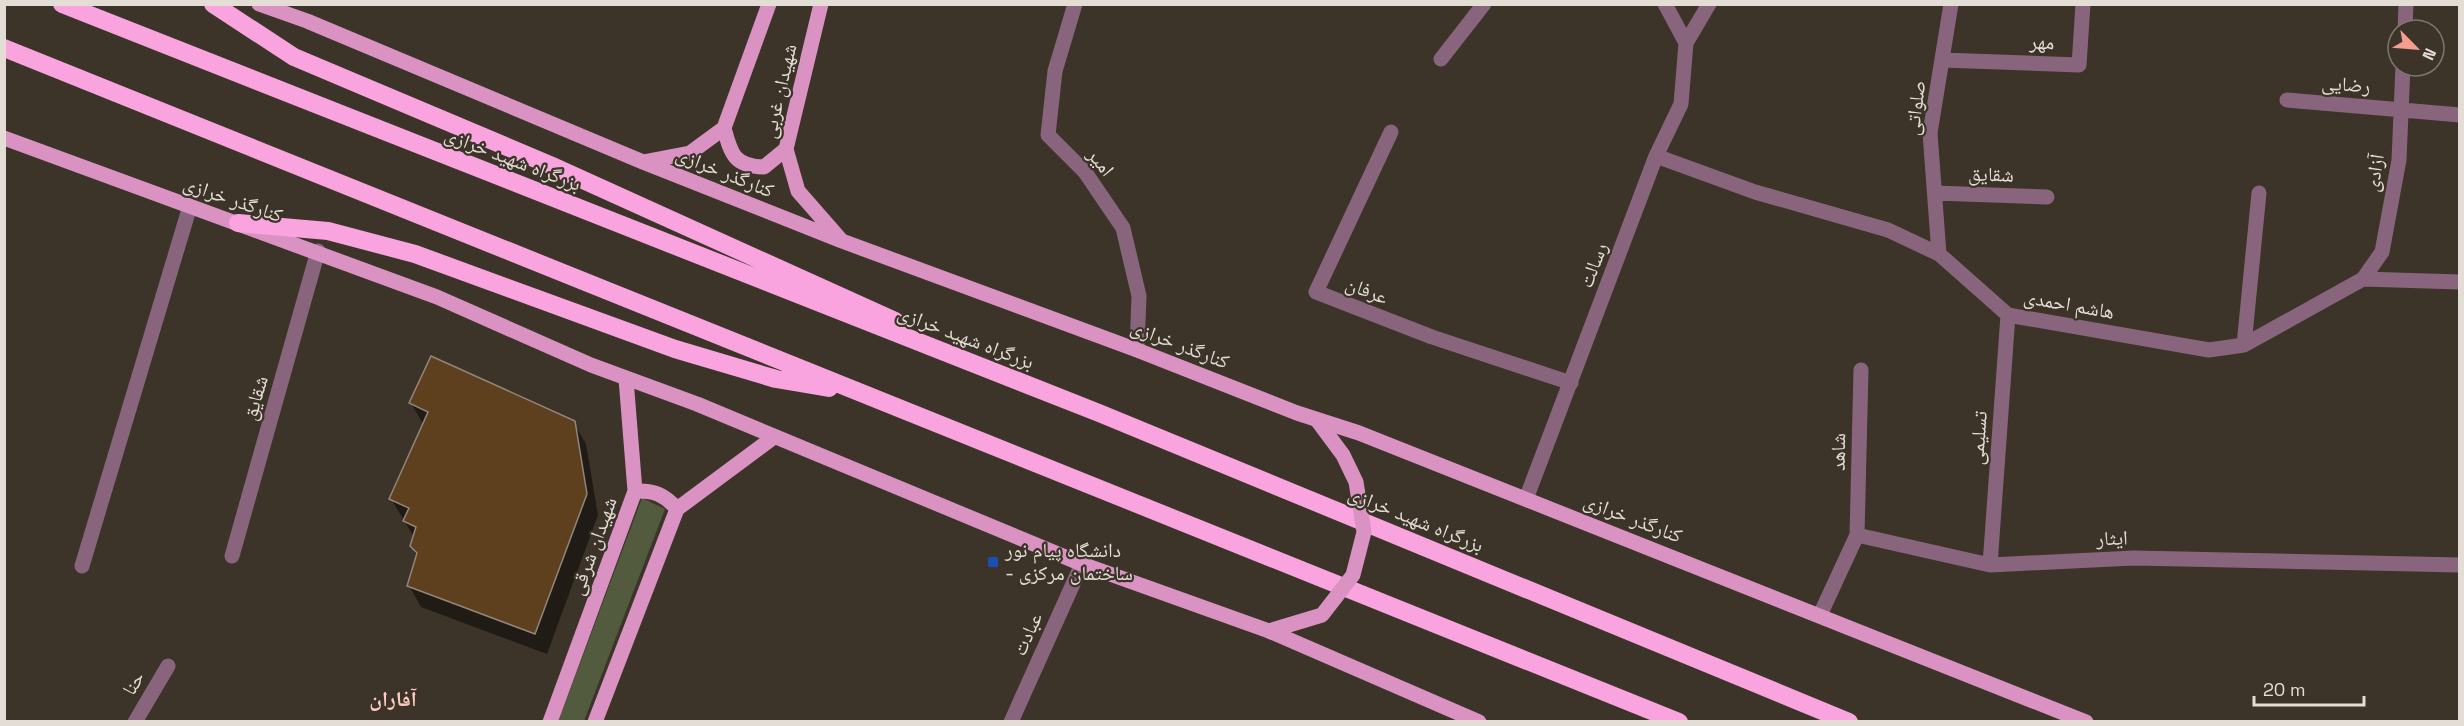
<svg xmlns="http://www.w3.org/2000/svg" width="2464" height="726" viewBox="0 0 2464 726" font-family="'Space Grotesk','Noto Naskh Arabic',sans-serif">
<rect width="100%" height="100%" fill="#3c3329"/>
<path fill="#525b3e" d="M642,498l23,11 -81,212 -26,1z"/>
<path fill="#0007" d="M411,403l162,19 13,22 12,71 -51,139 -126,-47 -12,-21 8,-30 -6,-10 3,-9 -23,-38 32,-75z"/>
<path fill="#5f401e" stroke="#91867b" stroke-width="1.5" d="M431,356l144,65 12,73 -52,140 -128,-48 10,-33 -7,-7 6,-19 -13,-6 6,-13 -20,-9 39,-87 -19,-9z"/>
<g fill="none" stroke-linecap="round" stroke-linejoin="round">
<path stroke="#88657c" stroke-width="15" d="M1075,4l-20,67 -7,64 37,37 38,56 16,68 -2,54
M1665,4l21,39
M2405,30l1,-26
M1441,59l43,-55
M1942,60l137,5 4,-61
M2287,100l173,15
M1391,132l-75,160 116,45 139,46
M1656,156l99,36 133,38 51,24 69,61 201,35 35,-5 119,-66 97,3
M1935,193l112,4
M1939,254l-9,-121 21,-129
M2363,279l19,-27 17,-92 4,-94
M2244,345l15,-152
M1526,499l130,-343 25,-52 5,-61 23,-39
M1857,535l4,-165
M232,556l86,-305
M1990,565l18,-250
M82,566l108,-360
M1820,615l37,-80 133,30 144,-7 326,7
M135,722l33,-56
M1011,722l71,-158"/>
<path stroke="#da92c3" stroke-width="15" d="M259,4l48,17 336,141 199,79 295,109 160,63 62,20 727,289
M821,4l-35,145 12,42 42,48
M724,128c7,26 10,38 40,39l22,-18
M4,138l433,159 154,68 106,39 385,160 187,67 210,91
M643,162l47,-9 34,-25 45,-124
M635,491c19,-1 30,4 42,18
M550,722l85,-231 -9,-112
M595,722l82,-213 97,-72"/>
<path stroke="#faa4df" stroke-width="18" d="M62,4l1037,409 750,309
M213,4l81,53 256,108 345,156
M4,48l1675,674
M238,223l90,8 87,23 260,95 101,30 53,9"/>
<path stroke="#da92c3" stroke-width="15" d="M1269,631l53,-16 31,-40 11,-43 -8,-50 -13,-27 -26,-35"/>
</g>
<rect fill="#1a4fb4" stroke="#3c3329" stroke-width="2" x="987" y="556" width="12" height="12" rx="3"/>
<g text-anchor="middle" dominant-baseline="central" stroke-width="4.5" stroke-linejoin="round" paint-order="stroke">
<g font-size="20" fill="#e3ddd6" stroke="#3c3329">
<text transform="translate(2042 42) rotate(2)">مهر</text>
<text transform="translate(2346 84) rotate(4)">رضایی</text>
<text transform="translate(779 91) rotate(-77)">شهیدان غربی</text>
<text transform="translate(1915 108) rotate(-83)">صلواتی</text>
<text transform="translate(513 159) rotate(21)">بزرگراه شهید خرازی</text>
<text transform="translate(1101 162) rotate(51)">امیر</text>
<text transform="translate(725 172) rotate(22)">کنارگذر خرازی</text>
<text transform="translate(2374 173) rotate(-81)">آزادی</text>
<text transform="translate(1991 174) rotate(2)">شقایق</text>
<text transform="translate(233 199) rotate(19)">کنارگذر خرازی</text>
<text transform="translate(1593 265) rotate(-69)">رسالت</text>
<text transform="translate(1367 290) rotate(21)">عرفان</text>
<text transform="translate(2069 304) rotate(10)">هاشم احمدی</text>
<text transform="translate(966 337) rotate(21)">بزرگراه شهید خرازی</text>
<text transform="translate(1180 344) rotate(21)">کنارگذر خرازی</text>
<text transform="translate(255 398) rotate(-74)">شقایق</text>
<text transform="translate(1978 438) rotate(-86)">تسلیمی</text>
<text transform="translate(1838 452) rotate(-89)">شاهد</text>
<text transform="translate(1633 518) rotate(21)">کنارگذر خرازی</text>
<text transform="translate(1416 519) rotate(22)">بزرگراه شهید خرازی</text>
<text transform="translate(2112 538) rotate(-2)">ایثار</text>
<text transform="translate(593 546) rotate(-70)">شهیدان شرقی</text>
<text transform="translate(1027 634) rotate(-66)">عبادت</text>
<text transform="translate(133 683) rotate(-59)">حنا</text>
</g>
<g font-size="20" fill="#e3ddd6" stroke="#3c3329" text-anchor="start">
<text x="1005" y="550">دانشگاه پیام نور<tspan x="1005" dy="23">- ساختمان مرکزی</tspan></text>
</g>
<g font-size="21" font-weight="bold" fill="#fecbc2" stroke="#3c3329">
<text x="393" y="698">آفاران</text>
</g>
</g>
<rect width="2464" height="726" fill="none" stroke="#e3ddd6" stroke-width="12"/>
<g transform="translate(2416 48) rotate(115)"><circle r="28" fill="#3c3329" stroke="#7f776e" stroke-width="1.5"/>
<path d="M0-4.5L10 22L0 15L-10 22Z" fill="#f59d8e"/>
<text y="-9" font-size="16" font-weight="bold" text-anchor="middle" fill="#e3ddd6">N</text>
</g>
<path d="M2254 696v9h110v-9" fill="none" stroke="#e3ddd6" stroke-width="3"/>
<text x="2263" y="696" font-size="18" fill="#e3ddd6" stroke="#3c3329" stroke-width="4.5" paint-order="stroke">20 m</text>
</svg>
